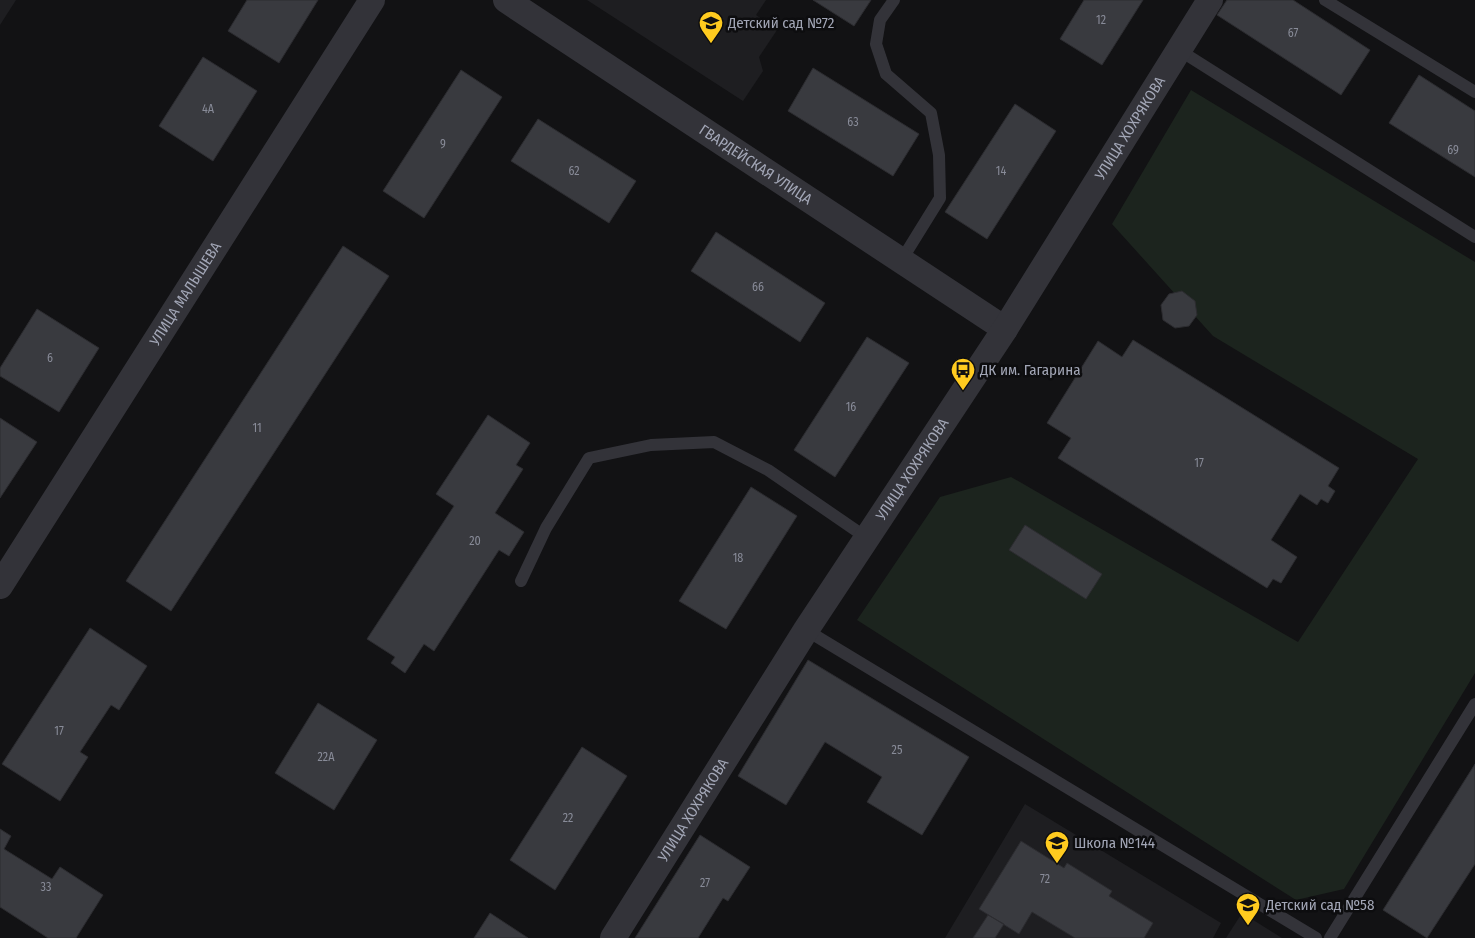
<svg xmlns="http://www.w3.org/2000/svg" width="1475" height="938" viewBox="0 0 1475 938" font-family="'Fira Sans Condensed',sans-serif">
<rect width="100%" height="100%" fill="#121214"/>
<path fill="#1e1e21" d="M0,0h16l-16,25z
M587,0h179l-10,15 21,15 -18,27 4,14 -20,30z
M1025,804l196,119 -8,15h-268z
M1242,913l40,25h-56z"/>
<path fill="#1c241e" d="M1191,90l284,172v411l-131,216 -48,11 -439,-280 83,-123 71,-20 287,165 120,-183 -205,-123 -101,-112z"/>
<path fill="#393a3f" stroke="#2c2c30" d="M247,0h71l-39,63 -51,-32z
M813,0h58l-17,26z
M1084,0h59l-41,65 -42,-26z
M1227,0h66l77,50 -29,45 -124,-80z
M203,57l54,34 -44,70 -54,-35z
M813,68l106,66 -26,42 -105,-65z
M461,70l41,27 -78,121 -41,-27z
M1419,75l56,36v66l-86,-54z
M1015,104l41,27 -69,108 -42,-27z
M538,119l98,62 -27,42 -98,-62z
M716,232l109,71 -25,39 -109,-71z
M343,246l46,30 -218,335 -45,-30z
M1182,291l13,10 2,14 -8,11 -14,2 -12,-8 -2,-15 8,-11z
M37,309l62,39 -40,64 -59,-36v-8z
M867,337l42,26 -74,114 -41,-27z
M1133,340l206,128 -11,18 7,5 -7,12 -7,-4 -4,6 -17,-11 -29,46 26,17 -16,26 -8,-4 -6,9 -209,-130 13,-20 -24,-15 51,-82 24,16z
M488,415l42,28 -14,22 7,4 -28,44 29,19 -15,24 -10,-6 -65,101 -10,-7 -19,29 -14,-10 4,-6 -28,-18 87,-133 -18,-12z
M0,418l37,24 -37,56z
M751,487l46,29 -71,113 -47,-28z
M1025,525l77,49 -16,25 -77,-49z
M90,628l57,38 -28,44 -8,-5 -31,47 8,5 -28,44 -58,-37z
M808,660l161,97 -47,78 -55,-33 15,-25 -57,-35 -39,63 -48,-29z
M318,703l59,37 -43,70 -59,-37z
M582,747l45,29 -72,114 -45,-30z
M1475,764v100l-48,74 -44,-28z
M0,829l11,7 -7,13 48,30 8,-12 43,28 -27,43h-28l-48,-31z
M700,835l50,32 -22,34 -5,-3 -25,40h-63z
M1021,841l43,27 3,-5 45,28 -3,5 44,27 -9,15h-69l-43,-26 -13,22 -40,-25z
M490,913l38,25h-54z
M988,915l16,9 -9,14h-22z"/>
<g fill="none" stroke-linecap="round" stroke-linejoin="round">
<path stroke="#333339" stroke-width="12" d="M894,0l-14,20 -4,24 10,30 45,39 8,42 1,43 -39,63
M1325,0l150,92
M1179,50l296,187
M521,581l25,-53 43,-70 62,-13 63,-3 54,28 99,68
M806,630l510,308
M1330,938l145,-234"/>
<g stroke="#333339" stroke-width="26">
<path id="s1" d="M506,0l499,329"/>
<path id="s2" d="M0,586l372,-586"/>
<path id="s3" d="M613,938l193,-308 199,-301 205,-329"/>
</g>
</g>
<defs>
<symbol id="school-pin" viewBox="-11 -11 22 30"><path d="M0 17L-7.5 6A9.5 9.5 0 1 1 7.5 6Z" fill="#ffcb1f" stroke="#0d0d0f"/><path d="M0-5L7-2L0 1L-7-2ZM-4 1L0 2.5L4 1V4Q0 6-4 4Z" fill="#111"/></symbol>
<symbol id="bus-pin" viewBox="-11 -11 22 30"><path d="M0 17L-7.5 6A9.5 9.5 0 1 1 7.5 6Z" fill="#ffcb1f" stroke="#0d0d0f"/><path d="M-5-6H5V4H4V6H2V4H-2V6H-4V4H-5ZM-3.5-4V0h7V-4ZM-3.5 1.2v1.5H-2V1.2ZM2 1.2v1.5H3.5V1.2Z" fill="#111"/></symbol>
</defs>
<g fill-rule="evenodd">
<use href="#school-pin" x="697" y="9" width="28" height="38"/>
<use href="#bus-pin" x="949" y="356" width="28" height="38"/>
<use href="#school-pin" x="1043" y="829" width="28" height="38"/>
<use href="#school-pin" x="1234" y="891" width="28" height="38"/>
</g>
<g text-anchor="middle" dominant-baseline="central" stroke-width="5" stroke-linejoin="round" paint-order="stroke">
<g font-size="12" fill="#888b98">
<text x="1101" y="20">12</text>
<text x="1293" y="33">67</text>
<text x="208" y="109">4А</text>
<text x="853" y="122">63</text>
<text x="443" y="144">9</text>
<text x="1453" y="150">69</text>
<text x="574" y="171">62</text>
<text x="1001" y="171">14</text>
<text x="758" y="287">66</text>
<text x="50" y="358">6</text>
<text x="851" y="407">16</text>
<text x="257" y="428">11</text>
<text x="1199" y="463">17</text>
<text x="475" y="541">20</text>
<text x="738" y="558">18</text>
<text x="59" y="731">17</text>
<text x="897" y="750">25</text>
<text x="326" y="757">22А</text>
<text x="568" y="818">22</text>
<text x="1045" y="879">72</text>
<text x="705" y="883">27</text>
<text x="46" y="887">33</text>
</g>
<g font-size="15" fill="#a2a6b6" stroke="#0d0d0f" text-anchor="start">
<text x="728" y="23">Детский сад №72</text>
<text x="980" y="370">ДК им. Гагарина</text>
<text x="1074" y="843">Школа №144</text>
<text x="1266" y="905">Детский сад №58</text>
</g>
<g font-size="15" fill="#a2a6b6" stroke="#0d0d0f">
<text stroke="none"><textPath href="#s3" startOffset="961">УЛИЦА ХОХРЯКОВА</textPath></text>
<text stroke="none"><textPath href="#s1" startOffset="299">ГВАРДЕЙСКАЯ УЛИЦА</textPath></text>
<text stroke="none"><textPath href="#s2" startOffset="346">УЛИЦА МАЛЫШЕВА</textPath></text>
<text stroke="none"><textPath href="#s3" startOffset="556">УЛИЦА ХОХРЯКОВА</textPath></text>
<text stroke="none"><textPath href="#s3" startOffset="151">УЛИЦА ХОХРЯКОВА</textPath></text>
</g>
</g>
</svg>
